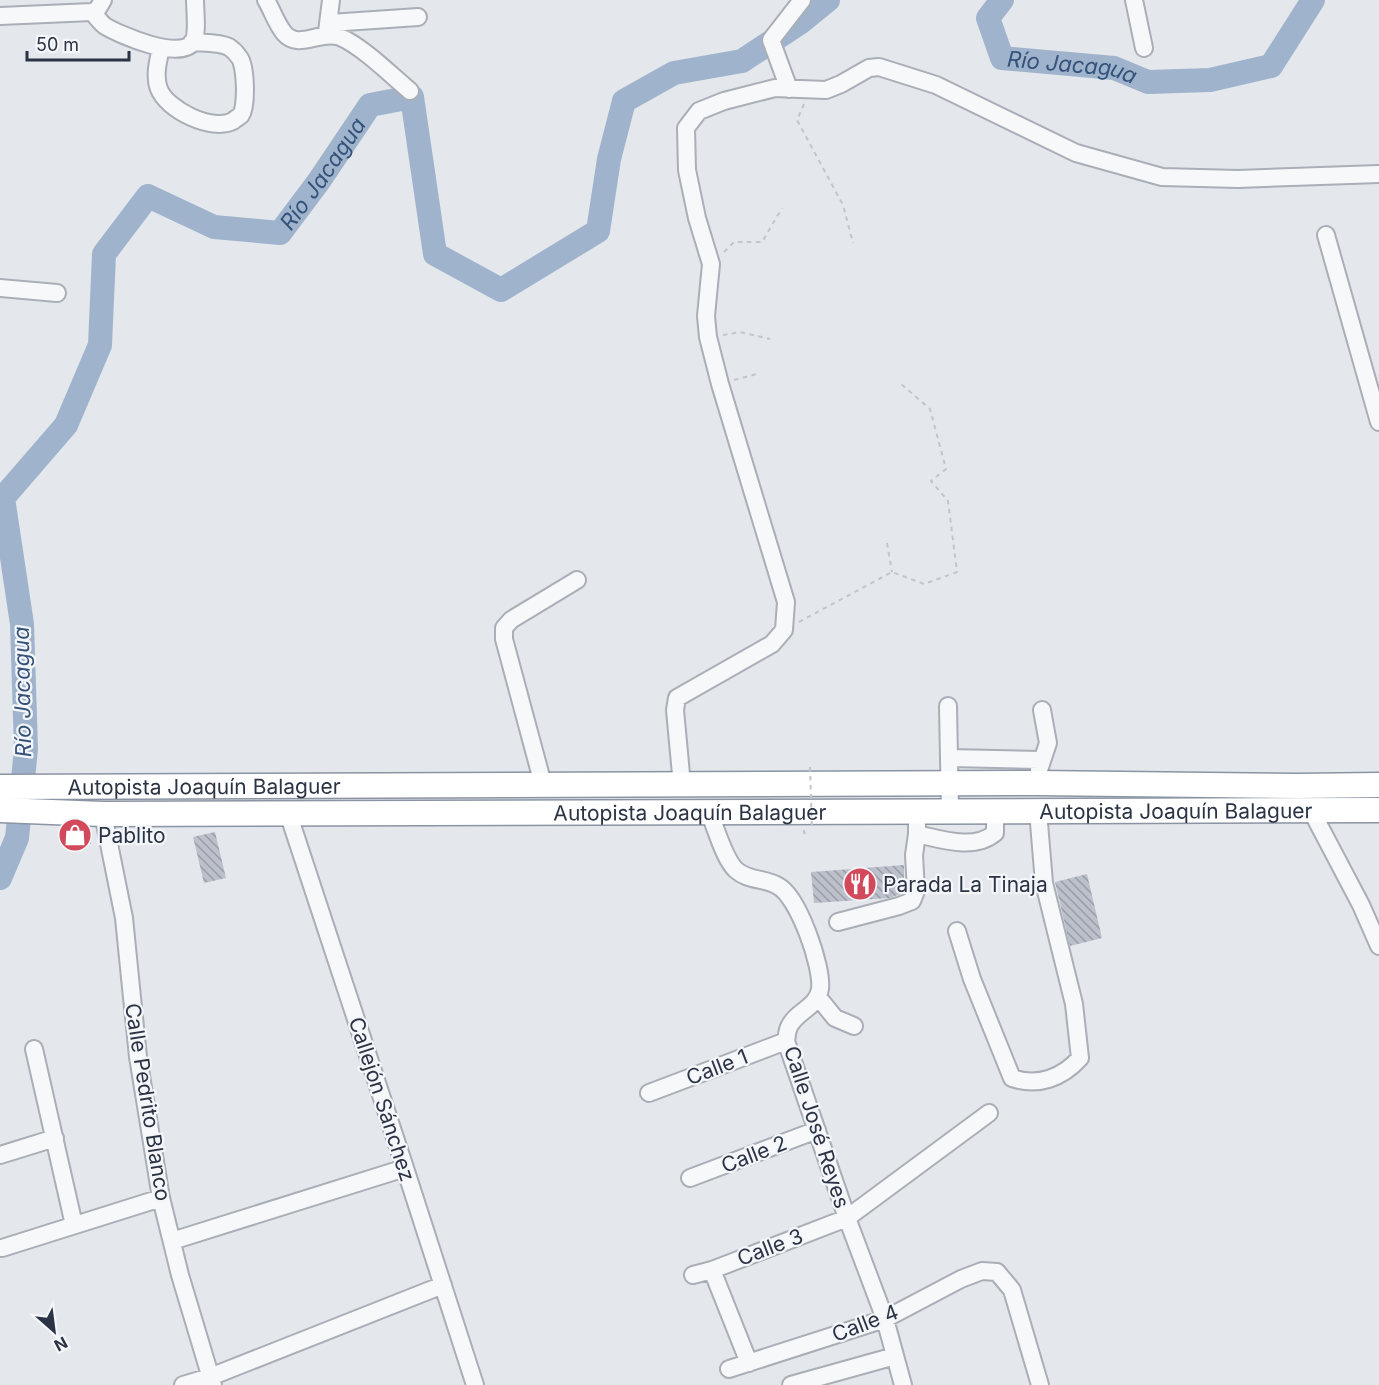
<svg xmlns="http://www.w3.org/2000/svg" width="1379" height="1385" viewBox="0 0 1379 1385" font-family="Inter,sans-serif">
<defs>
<pattern id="building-back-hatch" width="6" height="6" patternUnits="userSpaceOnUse" patternTransform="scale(1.5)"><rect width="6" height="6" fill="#bbc0ca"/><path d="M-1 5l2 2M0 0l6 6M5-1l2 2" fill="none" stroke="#989da6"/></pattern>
</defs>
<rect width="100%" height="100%" fill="#e4e7ec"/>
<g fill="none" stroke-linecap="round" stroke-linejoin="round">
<g stroke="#9fb4cc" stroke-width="24">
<path id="s1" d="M1002,0l-14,18 14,40 112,10 34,14 62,-2 61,-14 42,-66"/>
<path id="s2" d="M0,878l17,-40 9,-89 -4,-125 -19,-126 63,-73 34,-80 4,-91 44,-58 66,31 66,6 39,-52 51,-76 42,-8 23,157 66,36 97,-59 11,-72 15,-58 50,-28 68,-12 59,-39 27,-22"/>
</g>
</g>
<path fill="url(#building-back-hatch)" d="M60,827l30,1 1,16h-31z
M215,832l11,46 -22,5 -11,-46z
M904,865v28l-15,5 -75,5 -3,-31z
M1087,874l15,64 -32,8 -15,-64z"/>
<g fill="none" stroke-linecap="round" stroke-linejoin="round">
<defs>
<path id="minor" d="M266,0c6,10 10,23 18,33 15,18 37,-4 56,4 22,9 52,39 70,54
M1134,0l10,48
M92,12c4,4 8,10 13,14 15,9 75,35 88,16 5,-8 2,-32 2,-42
M0,16l92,-4 5,-2 6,-10
M330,23l88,-6
M327,32l4,-32
M161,48c-3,13 -7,28 -2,41 8,21 53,43 74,32 1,-1 7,-5 8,-6 6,-9 5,-50 -2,-58 -2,-3 -7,-8 -10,-10 -10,-5 -26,-4 -37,-5
M789,89l-18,-49 31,-40
M1326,235l53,187
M0,288l57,5
M948,706l2,105
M950,758l91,2
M1039,770l9,-27 -6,-33
M543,784l-39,-145v-11l7,-8 66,-40
M682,785l-7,-75 2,-12 95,-54 12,-14 2,-28 -66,-218 -12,-47 -2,-21 5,-52 -14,-46 -10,-48 -1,-42 13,-17 25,-10 51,-13 51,2 15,-6 28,-16 10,-1 57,18 140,68 86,24 76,2 141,-5
M1311,810l50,95 18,41
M709,812c7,16 15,47 27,58 12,11 29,8 42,16 20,10 45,81 42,103 -3,19 -24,22 -31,38 -2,4 -2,9 -3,14l61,177 38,101 18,66
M288,813l117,355 70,217
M103,814l21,104 14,139 23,141 19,77 33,110
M917,824v10c23,5 57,17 78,-1v-21
M838,922l61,-16 13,-5 4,-10 -2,-36 3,-21
M957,931l15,48 40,99c26,9 50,0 68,-20l-6,-54 -30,-121 -6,-72
M818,997l17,21 19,8
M34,1049l40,176
M649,1093l137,-52
M0,1155l55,-17
M690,1178l127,-48
M172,1241l233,-73
M2,1248l159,-50
M712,1270l37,93
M693,1275l19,-5 135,-52 142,-105
M729,1369l156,-50 76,-40 21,-8 15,1 15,18 28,95
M183,1385l27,-8 233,-92
M791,1385l104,-29"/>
<g id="highway">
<path id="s3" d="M0,787l1036,-4 262,3 81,-1"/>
<path id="s4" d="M0,810l103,4 1276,-4"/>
</g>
</defs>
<use href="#minor" stroke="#a9aeb7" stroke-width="20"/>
<use href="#highway" stroke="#8b94a3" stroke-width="27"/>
<path stroke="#c2c5cb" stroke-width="2" stroke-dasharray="4.5 4.5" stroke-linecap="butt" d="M804,104l-7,16 46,85 10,38
M724,252l10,-10h28l20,-34
M723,335l17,-3 30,7
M734,380l23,-6
M887,543l5,29
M799,622l93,-50 32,12 33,-12 -9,-71 -17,-20 15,-12 -16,-60 -30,-26
M804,830v3h6"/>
<use href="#minor" stroke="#f7f8fa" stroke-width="16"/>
<use href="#highway" stroke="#fff" stroke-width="24"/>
<path stroke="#c2c5cb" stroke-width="2" stroke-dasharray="4.5 4.5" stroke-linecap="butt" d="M810,767l2,63"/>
</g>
<defs>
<symbol id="shop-disc" viewBox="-11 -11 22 22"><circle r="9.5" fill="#d1495b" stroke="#f4f6f9"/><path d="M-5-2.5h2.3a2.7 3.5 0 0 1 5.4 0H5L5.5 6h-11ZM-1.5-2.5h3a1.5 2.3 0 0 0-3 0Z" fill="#fff"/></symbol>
<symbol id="restaurant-disc" viewBox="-11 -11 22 22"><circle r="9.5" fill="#d1495b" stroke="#f4f6f9"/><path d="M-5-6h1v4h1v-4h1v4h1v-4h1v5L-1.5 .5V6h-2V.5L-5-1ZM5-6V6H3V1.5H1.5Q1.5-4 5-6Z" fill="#fff"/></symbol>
</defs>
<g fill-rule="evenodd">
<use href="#shop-disc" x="56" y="816" width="38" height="38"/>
<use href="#restaurant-disc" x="841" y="865" width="38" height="38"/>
</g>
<g text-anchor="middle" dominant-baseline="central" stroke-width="4.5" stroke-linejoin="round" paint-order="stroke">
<g font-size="21" fill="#2b3445" stroke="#f4f6f9">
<text stroke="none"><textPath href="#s3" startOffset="204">Autopista Joaquín Balaguer</textPath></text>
<text stroke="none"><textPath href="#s4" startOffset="1176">Autopista Joaquín Balaguer</textPath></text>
<text stroke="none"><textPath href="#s4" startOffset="690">Autopista Joaquín Balaguer</textPath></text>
<text transform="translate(717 1067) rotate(-21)">Calle 1</text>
<text transform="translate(382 1099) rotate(72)">Callejón Sánchez</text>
<text transform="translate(148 1102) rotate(81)">Calle Pedrito Blanco</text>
<text transform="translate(817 1127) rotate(72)">Calle José Reyes</text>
<text transform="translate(754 1154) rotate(-21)">Calle 2</text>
<text transform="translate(770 1247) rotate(-21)">Calle 3</text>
<text transform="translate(865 1323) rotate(-21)">Calle 4</text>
</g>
<g font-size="21" fill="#2b3445" stroke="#f4f6f9" text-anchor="start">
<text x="98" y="835">Pablito</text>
<text x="883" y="884">Parada La Tinaja</text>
</g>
<g font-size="22" font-style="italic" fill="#34527a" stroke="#f4f6f9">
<text stroke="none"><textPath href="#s1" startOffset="136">Río Jacagua</textPath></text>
<text stroke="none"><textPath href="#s2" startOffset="945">Río Jacagua</textPath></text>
<text transform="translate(22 692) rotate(-91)">Río Jacagua</text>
</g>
</g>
<g transform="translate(54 1331) rotate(152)" stroke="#f4f6f9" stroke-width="4.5" paint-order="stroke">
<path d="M0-4.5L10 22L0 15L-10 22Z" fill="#2b3445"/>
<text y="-9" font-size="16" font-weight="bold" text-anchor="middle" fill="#2b3445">N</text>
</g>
<path d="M27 51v9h102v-9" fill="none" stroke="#2b3445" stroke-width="3"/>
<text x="36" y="51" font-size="18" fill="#2b3445" stroke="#f4f6f9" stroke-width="4.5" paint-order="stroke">50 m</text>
</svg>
